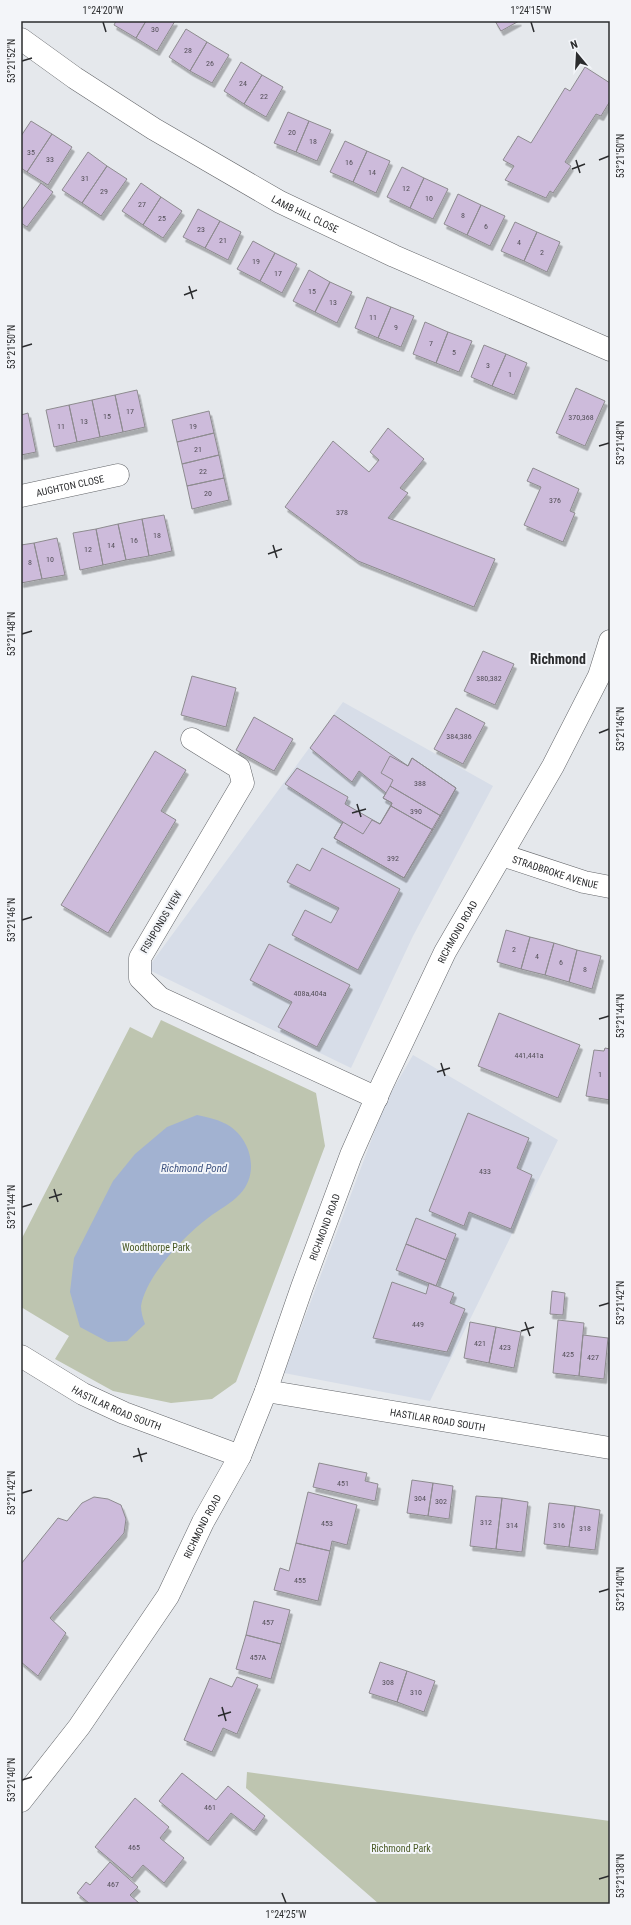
<svg xmlns="http://www.w3.org/2000/svg" width="631" height="1925" viewBox="0 0 631 1925" font-family="'Roboto Condensed',sans-serif">
<defs>
<filter id="shadow"><feDropShadow dx="2.5" dy="4.5" stdDeviation="0" flood-color="#0004"/></filter>
</defs>
<rect width="100%" height="100%" fill="#e5e8ec"/>
<path fill="#d7dde8" d="M343,702l150,84 -80,150 -62,132 -204,-99z
M413,1055l145,85 -128,261 -146,-28 102,-272z"/>
<path fill="#bec5b0" d="M161,1020l155,73 9,53 -89,236 -24,17 -41,4 -58,-12 -58,-32 14,-23 -48,-29v-67l109,-213 22,11z
M247,1772l363,49v83h-231l-133,-116z"/>
<path fill="#a2b2d1" d="M197,1115c9,2 19,4 27,8 26,12 37,49 16,71 -8,9 -22,16 -32,24 -24,18 -62,58 -67,88 0,6 2,13 4,18l-18,17 -19,1 -28,-15 -10,-35 4,-34 39,-77 22,-27 32,-27z"/>
<path fill="#cdbbdb" stroke="#8d8b8f" filter="url(#shadow)" d="M116,21h30l-10,17 -22,-13z
M146,21h29l-18,30 -21,-13z
M495,21h24l-18,10z
M186,29l21,13 -17,29 -21,-14z
M207,42l22,13 -17,28 -22,-12z
M241,62l21,13 -18,29 -20,-13z
M585,67l25,16v18l-9,15 -5,-2 -31,48 6,4 -18,27 -3,-2 -4,7 -41,-18 9,-14 -11,-6 15,-24 13,7 34,-55 5,3z
M262,75l21,12 -17,30 -22,-13z
M288,112l21,9 -13,31 -22,-9z
M31,121l21,13 -25,38 -6,-4v-32z
M309,121l22,9 -14,31 -21,-9z
M52,134l20,13 -24,38 -21,-13z
M345,141l22,10 -14,31 -23,-10z
M367,151l23,10 -14,32 -23,-11z
M88,152l19,14 -25,37 -20,-13z
M107,166l20,13 -26,37 -19,-13z
M402,167l22,11 -14,30 -23,-11z
M424,178l24,11 -15,30 -23,-11z
M41,183l12,9 -26,35 -6,-4v-12z
M141,183l20,14 -18,28 -21,-14z
M458,194l23,11 -14,30 -23,-11z
M161,197l21,14 -19,27 -20,-13z
M481,205l24,11 -15,30 -23,-11z
M198,209l22,12 -15,27 -22,-11z
M220,221l21,11 -13,28 -23,-12z
M515,222l22,10 -13,29 -23,-10z
M537,232l23,10 -13,30 -23,-11z
M253,241l22,12 -15,28 -23,-12z
M275,253l22,11 -15,29 -22,-12z
M309,270l21,12 -15,30 -22,-11z
M330,282l22,10 -15,31 -22,-11z
M367,297l24,10 -13,31 -23,-10z
M391,307l23,9 -13,31 -23,-9z
M425,322l23,10 -12,31 -23,-9z
M448,332l24,9 -13,31 -23,-9z
M484,345l22,9 -14,32 -21,-9z
M506,354l21,9 -13,32 -22,-9z
M576,388l29,13 -20,45 -29,-13z
M137,390l8,37 -22,5 -8,-37z
M115,395l8,37 -23,5 -8,-37z
M92,400l8,37 -23,5 -8,-37z
M69,405l8,37 -23,5 -8,-37z
M209,411l5,22 -37,9 -5,-22z
M28,413l8,39 -15,3v-40z
M388,428l36,31 -24,29 8,5 -20,25 107,41 -21,48 -116,-46 -73,-54 48,-66 36,31 10,-12 -9,-8z
M214,433l5,22 -37,9 -5,-22z
M219,455l5,23 -37,8 -5,-22z
M533,468l46,21 -9,22 5,2 -12,29 -39,-17 17,-38 -14,-6z
M224,478l5,22 -37,9 -5,-23z
M164,515l8,36 -23,5 -7,-37z
M142,519l7,37 -23,4 -8,-36z
M118,524l8,36 -23,5 -7,-36z
M96,529l7,36 -23,5 -7,-37z
M57,538l8,37 -23,4 -8,-36z
M34,543l8,36 -21,4v-38z
M483,651l31,13 -19,41 -31,-14z
M192,676l44,12 -10,39 -45,-12z
M456,708l29,15 -22,41 -29,-15z
M334,715l74,51 4,-8 44,30 -52,90 -70,-40 9,-16 -58,-38 12,-16 51,29 -3,7 35,20 12,-21 -9,-5 3,-5 -27,-22 -7,11 -42,-34z
M254,717l39,22 -19,32 -38,-21z
M155,751l31,19 -25,41 15,9 -68,113 -47,-28z
M390,756l18,10 4,-8 44,30 -15,28 -51,-30 3,-6 -12,-7z
M390,786l51,30 -8,14 -42,-24 1,-3 -9,-5z
M391,806l42,24 -29,48 -70,-40 9,-16 20,12 9,-14 8,4z
M322,848l78,41 -42,81 -66,-35 13,-25 26,13 8,-15 -52,-26 10,-18 13,7z
M506,930l24,7 -9,32 -24,-7z
M530,937l24,6 -9,32 -24,-6z
M554,943l23,7 -8,32 -24,-7z
M269,944l81,41 -33,62 -39,-20 14,-25 -42,-22z
M577,950l24,6 -9,33 -23,-7z
M499,1013l81,32 -22,53 -80,-32z
M605,1048l5,1v51l-24,-4 8,-46 10,1z
M468,1113l61,25 -12,30 15,7 -21,54 -42,-17 -5,14 -35,-15z
M416,1218l40,16 -10,26 -40,-16z
M406,1244l40,16 -10,26 -40,-16z
M392,1282l34,12 3,-11 25,10 -4,10 15,6 -18,43 -74,-14z
M552,1291l13,2 -2,22 -13,-1z
M558,1320l26,3 -5,53 -26,-3z
M470,1322l26,5 -7,36 -25,-5z
M496,1327l25,5 -7,36 -25,-5z
M583,1335l25,3 -4,41 -25,-3z
M319,1463l48,10 -2,8 13,3 -3,17 -62,-14z
M412,1480l21,3 -5,33 -21,-3z
M433,1483l20,3 -4,33 -21,-3z
M308,1492l49,13 -10,40 -15,-4 -2,10 -34,-8z
M476,1496l26,2 -6,51 -26,-3z
M94,1497l14,2 13,6 5,14 -2,14 -74,85 16,15 -28,43 -17,-14v-98l37,-46 9,3 15,-18z
M502,1498l26,4 -6,50 -26,-3z
M549,1503l26,3 -6,41 -25,-3z
M575,1506l25,4 -5,40 -26,-3z
M296,1543l34,8 -12,50 -44,-11 6,-22 9,3z
M254,1601l36,9 -9,34 -35,-9z
M246,1635l35,9 -10,35 -35,-10z
M380,1662l27,9 -10,31 -28,-9z
M407,1671l28,10 -11,31 -27,-10z
M237,1677l21,8 -21,49 -14,-6 -11,24 -28,-12 26,-62 22,9z
M182,1773l34,27 12,-14 37,30 -11,15 -23,-18 -23,28 -49,-40z
M135,1798l34,29 -9,11 24,20 -20,25 -21,-18 -11,13 -37,-31z
M110,1862l28,25 -8,8 10,9h-50l-13,-11 9,-11 4,3z"/>
<g fill="none" stroke-linecap="round" stroke-linejoin="round">
<defs>
<g id="minor">
<path id="s1" d="M21,39l54,39 79,51 126,73 114,54 216,94"/>
<path id="s2" d="M21,496l97,-21"/>
<path d="M192,739l47,29 4,15 -103,175v20l20,20 217,100"/>
<path id="s3" d="M502,855l82,27 26,5"/>
<path id="s4" d="M266,1391l344,57"/>
</g>
<g id="tertiary">
<path id="s5" d="M21,1356l62,38 41,19 116,43"/>
</g>
<g id="secondary">
<path id="s6" d="M21,1801l58,-74 89,-131 35,-74 37,-66 26,-65 36,-104 49,-132 31,-70 63,-133 108,-186 46,-90 11,-35"/>
</g>
</defs>
<use href="#minor" stroke="#64666a" stroke-width="23"/>
<use href="#tertiary" stroke="#64666a" stroke-width="23"/>
<use href="#secondary" stroke="#64666a" stroke-width="23"/>
<use href="#minor" stroke="#fff" stroke-width="22"/>
<use href="#tertiary" stroke="#fff" stroke-width="22"/>
<use href="#secondary" stroke="#fff" stroke-width="22"/>
</g>
<path fill="none" stroke="#2b2c2e" stroke-width="1.5" d="M103,22l3,10M531,22l3,10M22,61l10,-3M576,160l4,13M599,160l10,-4M572,169l13,-5M189,286l4,13M184,295l13,-5M22,347l10,-3M599,446l10,-3M273,545l4,13M268,554l14,-5M22,634l10,-3M599,733l10,-4M357,804l4,13M352,813l14,-4M22,920l10,-3M599,1019l10,-3M441,1063l4,13M437,1072l13,-4M54,1189l4,13M49,1198l13,-4M22,1207l10,-3M599,1306l10,-3M525,1322l5,14M521,1331l13,-4M138,1448l4,14M133,1457l14,-4M22,1493l10,-3M599,1592l10,-3M222,1707l4,14M218,1716l13,-4M22,1780l10,-3M599,1879l10,-3M282,1893l4,10"/>
<g text-anchor="middle" dominant-baseline="central" stroke-width="4" stroke-linejoin="round" paint-order="stroke">
<g font-size="8" fill="#545059">
<text x="155" y="29">30</text>
<text x="188" y="50">28</text>
<text x="210" y="63">26</text>
<text x="243" y="83">24</text>
<text x="264" y="96">22</text>
<text x="292" y="132">20</text>
<text x="313" y="141">18</text>
<text x="31" y="152">35</text>
<text x="50" y="159">33</text>
<text x="349" y="162">16</text>
<text x="372" y="172">14</text>
<text x="85" y="178">31</text>
<text x="406" y="188">12</text>
<text x="104" y="191">29</text>
<text x="429" y="198">10</text>
<text x="142" y="204">27</text>
<text x="463" y="215">8</text>
<text x="162" y="218">25</text>
<text x="486" y="226">6</text>
<text x="201" y="229">23</text>
<text x="223" y="240">21</text>
<text x="519" y="242">4</text>
<text x="542" y="252">2</text>
<text x="256" y="261">19</text>
<text x="278" y="273">17</text>
<text x="312" y="291">15</text>
<text x="333" y="302">13</text>
<text x="373" y="317">11</text>
<text x="396" y="327">9</text>
<text x="431" y="343">7</text>
<text x="454" y="352">5</text>
<text x="488" y="365">3</text>
<text x="510" y="374">1</text>
<text x="130" y="411">17</text>
<text x="107" y="416">15</text>
<text x="581" y="417">370,368</text>
<text x="84" y="421">13</text>
<text x="61" y="426">11</text>
<text x="193" y="426">19</text>
<text x="198" y="449">21</text>
<text x="203" y="471">22</text>
<text x="208" y="493">20</text>
<text x="555" y="500">376</text>
<text x="342" y="512">378</text>
<text x="157" y="535">18</text>
<text x="134" y="540">16</text>
<text x="111" y="545">14</text>
<text x="88" y="549">12</text>
<text x="50" y="559">10</text>
<text x="30" y="562">8</text>
<text x="489" y="678">380,382</text>
<text x="459" y="736">384,386</text>
<text x="420" y="783">388</text>
<text x="416" y="811">390</text>
<text x="393" y="858">392</text>
<text x="514" y="949">2</text>
<text x="537" y="956">4</text>
<text x="561" y="962">6</text>
<text x="585" y="969">8</text>
<text x="310" y="993">408a,404a</text>
<text x="529" y="1055">441,441a</text>
<text x="600" y="1074">1</text>
<text x="485" y="1171">433</text>
<text x="418" y="1324">449</text>
<text x="480" y="1343">421</text>
<text x="505" y="1347">423</text>
<text x="568" y="1354">425</text>
<text x="593" y="1357">427</text>
<text x="343" y="1483">451</text>
<text x="420" y="1498">304</text>
<text x="441" y="1501">302</text>
<text x="486" y="1522">312</text>
<text x="327" y="1523">453</text>
<text x="512" y="1525">314</text>
<text x="559" y="1525">316</text>
<text x="585" y="1528">318</text>
<text x="300" y="1580">455</text>
<text x="268" y="1622">457</text>
<text x="258" y="1657">457A</text>
<text x="388" y="1682">308</text>
<text x="416" y="1692">310</text>
<text x="210" y="1807">461</text>
<text x="134" y="1847">465</text>
<text x="113" y="1884">467</text>
</g>
<g font-size="10" fill="#2b2c2e" stroke="#f3f5f9">
<text stroke="none"><textPath href="#s1" startOffset="334">LAMB HILL CLOSE</textPath></text>
<text stroke="none"><textPath href="#s2" startOffset="50">AUGHTON CLOSE</textPath></text>
<text stroke="none"><textPath href="#s3" startOffset="56">STRADBROKE AVENUE</textPath></text>
<text transform="translate(161 922) rotate(-59)">FISHPONDS VIEW</text>
<text stroke="none"><textPath href="#s6" startOffset="978">RICHMOND ROAD</textPath></text>
<text stroke="none"><textPath href="#s6" startOffset="654">RICHMOND ROAD</textPath></text>
<text stroke="none"><textPath href="#s5" startOffset="109">HASTILAR ROAD SOUTH</textPath></text>
<text stroke="none"><textPath href="#s4" startOffset="174">HASTILAR ROAD SOUTH</textPath></text>
<text stroke="none"><textPath href="#s6" startOffset="330">RICHMOND ROAD</textPath></text>
</g>
<g font-size="10" fill="#4b5b27" stroke="#f3f5f9">
<text x="156" y="1247">Woodthorpe Park</text>
<text x="401" y="1848">Richmond Park</text>
</g>
<g font-size="11" font-style="italic" fill="#3f5481" stroke="#f3f5f9">
<text x="194" y="1168">Richmond Pond</text>
</g>
<g font-size="14" font-weight="bold" fill="#2b2c2e" stroke="#f3f5f9">
<text x="558" y="659">Richmond</text>
</g>
</g>
<rect width="631" height="1925" fill="none" stroke="#f3f5f9" stroke-width="44"/>
<g transform="translate(577 54) rotate(342)" stroke="#f3f5f9" stroke-width="3" paint-order="stroke">
<path d="M0-3L7 15L0 10L-7 15Z" fill="#2b2c2e"/>
<text y="-6" font-size="11" font-weight="bold" text-anchor="middle" fill="#2b2c2e">N</text>
</g>
<rect x="22" y="22" width="587" height="1881" fill="none" stroke="#2b2c2e" stroke-width="1.5"/>
<g font-size="10" text-anchor="middle" fill="#2b2c2e">
<text x="103" y="14">1°24'20"W</text>
<text x="531" y="14">1°24'15"W</text>
<text transform="translate(11 61) rotate(-90)" y="4">53°21'52"N</text>
<text transform="translate(620 156) rotate(-90)" y="4">53°21'50"N</text>
<text transform="translate(11 347) rotate(-90)" y="4">53°21'50"N</text>
<text transform="translate(620 443) rotate(-90)" y="4">53°21'48"N</text>
<text transform="translate(11 634) rotate(-90)" y="4">53°21'48"N</text>
<text transform="translate(620 729) rotate(-90)" y="4">53°21'46"N</text>
<text transform="translate(11 920) rotate(-90)" y="4">53°21'46"N</text>
<text transform="translate(620 1016) rotate(-90)" y="4">53°21'44"N</text>
<text transform="translate(11 1207) rotate(-90)" y="4">53°21'44"N</text>
<text transform="translate(620 1303) rotate(-90)" y="4">53°21'42"N</text>
<text transform="translate(11 1493) rotate(-90)" y="4">53°21'42"N</text>
<text transform="translate(620 1589) rotate(-90)" y="4">53°21'40"N</text>
<text transform="translate(11 1780) rotate(-90)" y="4">53°21'40"N</text>
<text transform="translate(620 1876) rotate(-90)" y="4">53°21'38"N</text>
<text x="286" y="1918">1°24'25"W</text>
</g>
</svg>
